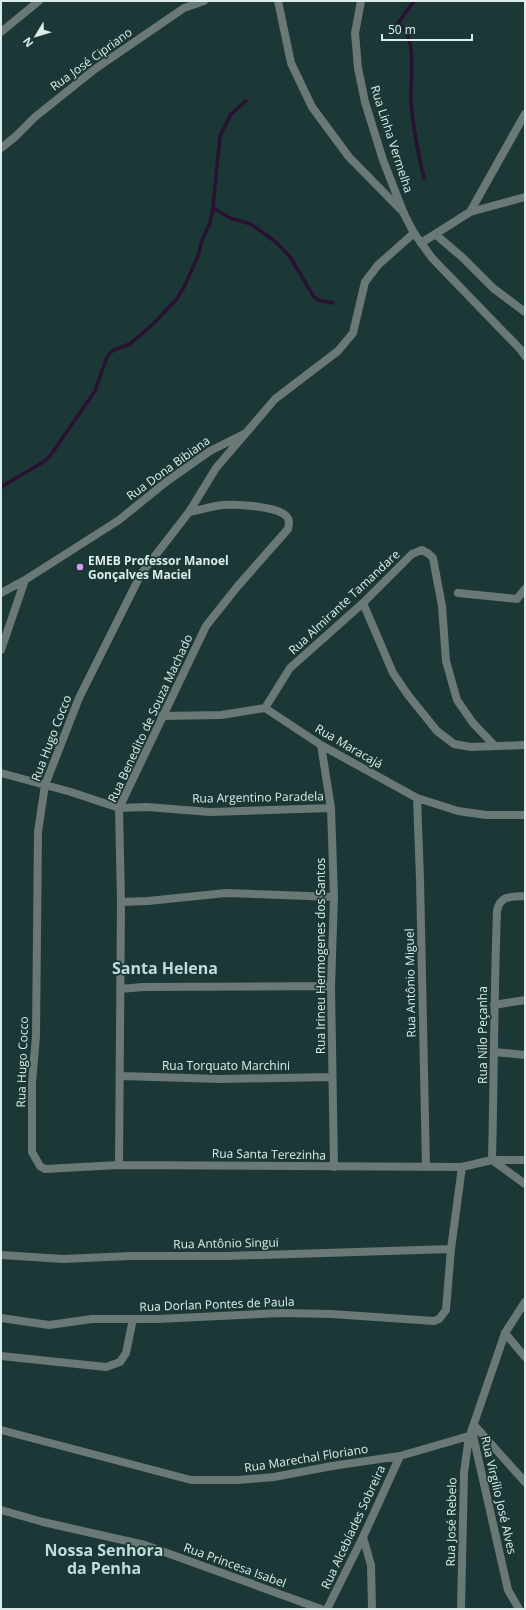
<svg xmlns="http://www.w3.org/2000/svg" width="526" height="1610" viewBox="0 0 526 1610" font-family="'Open Sans',sans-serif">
<rect width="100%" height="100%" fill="#1b3836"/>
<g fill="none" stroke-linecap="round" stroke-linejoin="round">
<path stroke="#291231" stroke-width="3.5" d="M414,1l-16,22c3,3 6,6 8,9 10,19 4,50 5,70 2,26 7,51 13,76
M213,208l17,10 21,6 26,19 13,14 24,40 4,3 15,3
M1,487l44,-26 5,-5 45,-65 12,-34 5,-6 18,-7 23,-20 23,-24 8,-13 14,-31 4,-16 8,-17 3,-16 7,-71 11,-22 15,-13"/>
<path stroke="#6a7876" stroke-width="8" d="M278,1l13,62 21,44 37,50 55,56
M1,32l38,-31
M1,148l14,-11 20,-20 60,-48 89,-61 20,-7
M470,212l55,-98
M414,233l-36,32 -13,17 -12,51 -15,18 -63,48 -59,69 -27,44 -48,62 -62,124 -34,87 -7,47 -2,204 -4,47v69l8,14 5,3 74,-4 343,2 30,-7h33
M435,234l27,23 31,31 32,24
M421,243l49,-31 55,-15
M1,593l24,-13 94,-60 47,-38 44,-31 34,-17
M458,593l59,6 8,-10
M363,603l30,70 15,22 29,36 17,13 17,3 54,-2
M1,650l24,-70
M265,708l25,-40 73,-65 49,-49 10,-4 7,4 4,4 9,48 4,55 11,39 16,23 21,22
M162,716l59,-1 44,-7 56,37 96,53 41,13 28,4h39
M321,745l10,63 3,89 -3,89 3,181
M1,773l70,19 48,16 28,-1 63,5 121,-4
M417,798l3,81 6,288
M121,902l27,-1 78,-8 108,4
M120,989l23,-2 188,-1
M494,1005l31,-5
M495,1052l30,3
M121,1076l100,3 111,-2
M492,1160c2,-83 2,-166 5,-249 3,-16 14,-14 28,-15
M492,1160l33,24
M119,1165l2,-263 -2,-94 87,-182 31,-39 51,-58c1,-5 2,-9 -1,-12 -8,-11 -51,-13 -64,-12 -11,1 -23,5 -34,7
M1,1255l62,4 67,-3h96l225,-7
M1,1318l48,7 43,-6h65l124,-6 50,1 103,7 5,-2 7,-9 5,-61 11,-82
M505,1333l20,24
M1,1356l105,11 14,-5 6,-9 7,-34
M474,1425l51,57
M1,1430l190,50h47l36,-3 58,-11 68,-10 69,-20 1,-1 35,-102 20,-31
M472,1431l36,159 11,19
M1,1510l42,12 102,23 176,64
M363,1537l8,28 1,44
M327,1609l36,-72 37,-81
M461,1609l3,-136 5,-37"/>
<path stroke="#6a7876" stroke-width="8" d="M361,1l-6,32 3,35 7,34 18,58 21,54 10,19 18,25 89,92 4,6"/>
</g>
<circle fill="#dc99f4" stroke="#1b3836" stroke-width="1.5" cx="80" cy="567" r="4"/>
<g text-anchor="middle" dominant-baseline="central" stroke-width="3.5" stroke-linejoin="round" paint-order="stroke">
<g font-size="12" fill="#dcedeb" stroke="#1b3836">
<text transform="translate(91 59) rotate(-36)">Rua José Cipriano</text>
<text transform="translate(392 139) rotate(72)">Rua Linha Vermelha</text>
<text transform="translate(168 468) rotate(-36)">Rua Dona Bibiana</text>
<text transform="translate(344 602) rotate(-43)">Rua Almirante Tamandare</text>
<text transform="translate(150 718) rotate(-65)">Rua Benedito de Souza Machado</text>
<text transform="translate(51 738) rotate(-69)">Rua Hugo Cocco</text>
<text transform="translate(349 746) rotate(30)">Rua Maracajá</text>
<text transform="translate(258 797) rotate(-1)">Rua Argentino Paradela</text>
<text transform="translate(320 956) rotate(-90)">Rua Irineu Hermogenes dos Santos</text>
<text transform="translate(410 983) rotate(-91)">Rua Antônio Miguel</text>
<text transform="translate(482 1035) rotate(-90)">Rua Nilo Peçanha</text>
<text transform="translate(22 1062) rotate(-88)">Rua Hugo Cocco</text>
<text x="226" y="1065">Rua Torquato Marchini</text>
<text transform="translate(269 1154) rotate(1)">Rua Santa Terezinha</text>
<text transform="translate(226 1243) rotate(-1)">Rua Antônio Singui</text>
<text transform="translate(217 1304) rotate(-2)">Rua Dorlan Pontes de Paula</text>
<text transform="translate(306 1458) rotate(-9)">Rua Marechal Floriano</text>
<text transform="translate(499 1495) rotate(77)">Rua Virgílio José Alves</text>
<text transform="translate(451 1522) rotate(-89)">Rua José Rebelo</text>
<text transform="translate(353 1527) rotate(-65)">Rua Alcebíades Sobreira</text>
<text transform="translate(235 1565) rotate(20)">Rua Princesa Isabel</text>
</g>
<g font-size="12" font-weight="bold" fill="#dcedeb" stroke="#1b3836" text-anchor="start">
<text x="88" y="560">EMEB Professor Manoel<tspan x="88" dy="14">Gonçalves Maciel</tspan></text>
</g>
<g font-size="16" font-weight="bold" fill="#bddeda" stroke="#1b3836">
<text x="165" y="968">Santa Helena</text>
<text x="104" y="1550">Nossa Senhora<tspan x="104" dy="18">da Penha</tspan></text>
</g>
</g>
<rect width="526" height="1610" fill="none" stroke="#dcedeb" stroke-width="4"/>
<g transform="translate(36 36) rotate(232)" stroke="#1b3836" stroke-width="3" paint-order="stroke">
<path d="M0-3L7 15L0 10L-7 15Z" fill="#dcedeb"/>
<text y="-6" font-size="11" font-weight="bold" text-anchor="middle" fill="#dcedeb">N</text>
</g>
<path d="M382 34v6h90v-6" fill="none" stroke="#dcedeb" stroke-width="2"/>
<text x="388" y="34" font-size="12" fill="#dcedeb" stroke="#1b3836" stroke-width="3" paint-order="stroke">50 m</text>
</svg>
